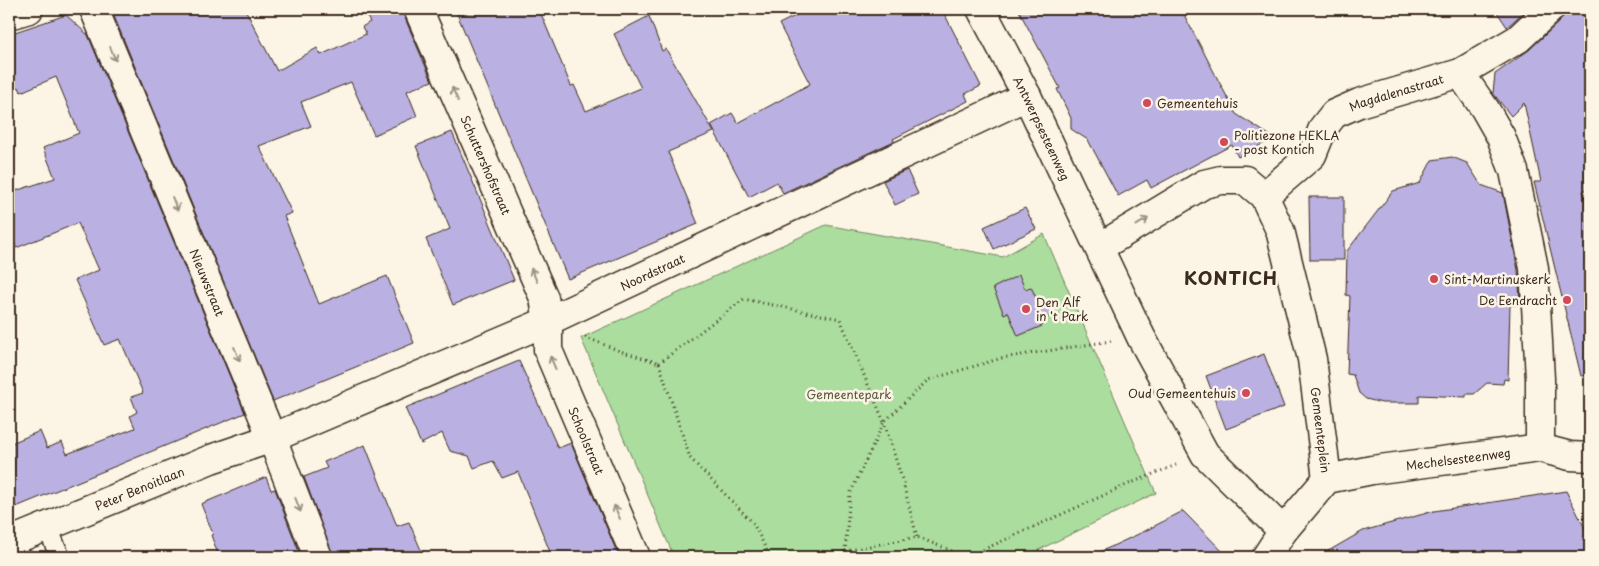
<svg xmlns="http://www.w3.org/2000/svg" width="1599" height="566" viewBox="0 0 1599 566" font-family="'Playpen Sans',sans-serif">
<rect width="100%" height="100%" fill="#fcf5e5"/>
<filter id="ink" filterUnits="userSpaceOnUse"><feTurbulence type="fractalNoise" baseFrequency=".02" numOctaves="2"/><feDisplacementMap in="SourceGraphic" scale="10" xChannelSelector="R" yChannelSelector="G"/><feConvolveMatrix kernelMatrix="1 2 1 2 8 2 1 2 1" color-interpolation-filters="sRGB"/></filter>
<g filter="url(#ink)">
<path fill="#aadd9e" stroke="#72845e" d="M826,225l177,32 41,-23 112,259 -132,64h-350l-93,-219z"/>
<path fill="#bab1e2" stroke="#3b2a1e" d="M111,9h134l32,62 40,-23 4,7 45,-21 -4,-7 8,-5 -8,-13h39l31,72 -25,10 10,25 -43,19 -23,-53 -50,20 10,24 -52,20 33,67 -8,3 35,88 68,-28 27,67 -141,58z
M455,9h84l32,77 3,-1 12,26 55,-23 -27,-54 35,-18 13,35 4,-2 48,83 -46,20 30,72 -130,55z
M809,9h133l39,77 -16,8 3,7 -75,38 1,2 -111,52 -6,-11 -28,15 -38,-72 21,-12 6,10 72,-39 -31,-60z
M1018,9h163l55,105 38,24 -36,19 -6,-12 -81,43 -4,-8 -29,16 -30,-56 -17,-11v-11l-14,-29 3,-1z
M1495,9h32l-20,18z
M1565,9h25v179l-7,3 7,29v155l-9,1 -47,-194h7l-17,-79 -13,13 -18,-23 2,-19 34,-24 32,-30z
M66,15l22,20 157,378 -229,94 -7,-18v-45l31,-13 7,17 15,-6 5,12 68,-26 -5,-12 7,-4 -6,-15 12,-4 -23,-54 -16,6 -29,-65 24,-10 -21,-47 -62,25 -7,-25v-30l46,-15 -12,-30 36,-15 -23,-56 -35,15 -2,-5 -10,3v-56z
M452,132l62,148 -61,25 -27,-66 24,-10 -34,-83z
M1452,157l15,6 14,22 22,8 15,77 2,31h-4v4h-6l-2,75 -4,-1 -1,5 -16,-1 -13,11h-8v3l-47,-2v8h-37l-16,-4 -7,-6 -6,-18 -6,-1 3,-78 -4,-1 1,-44 46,-60 27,-8 12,-23z
M907,170l11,24 -23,11 -12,-24z
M1309,197h35v63h-34z
M1025,208l11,21 -42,20 -10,-22z
M1019,275l6,14 6,-2 7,15 18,3 -14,21 -24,10 -10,-24 -4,2 -11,-26z
M1264,354l20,53 -58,22 -20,-53z
M519,361l39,87 13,-5 48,114h-67l-34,-85 -16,6 -9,-17 -19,7 -5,-12 -19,-5 -8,-18 -21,11 -16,-36z
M365,445l32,81 12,-4 15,35h-91l-29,-80 23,-9 -3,-6z
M266,477l5,13 4,-1 26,68h-82l-8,-22 2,-1 -12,-30z
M1566,491l24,47v19h-272l45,-26 71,-20z
M1183,511l45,46h-139l56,-26z"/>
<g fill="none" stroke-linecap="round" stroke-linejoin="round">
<defs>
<path id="service" d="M47,526l13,31"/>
<g id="minor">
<path id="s1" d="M94,9l178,429 46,119"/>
<path id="s2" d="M418,9l126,289 4,23v29l88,207"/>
<path d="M9,15l20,-6"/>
<path d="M1460,73l25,36 16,28 13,34 20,97 6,111v69"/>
<path id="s3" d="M1264,196l48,-41 11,-27 11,-14 25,-11 101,-30 58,-34 32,-30"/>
<path id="s4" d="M1100,247l104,-63 17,-4h24l19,16 16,34 32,129 15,120"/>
<path id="s5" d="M9,542l202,-83 61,-21 276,-117 479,-225"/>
</g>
<g id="tertiary">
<path id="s6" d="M981,9l46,87 114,241 64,117 78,77"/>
<path id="s7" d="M1266,557l17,-26 44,-52 45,-9 168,-22 30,8 20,1"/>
</g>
</defs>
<use href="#service" stroke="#3b2a1e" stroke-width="22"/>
<use href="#minor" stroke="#3b2a1e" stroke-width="31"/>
<use href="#tertiary" stroke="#3b2a1e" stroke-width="31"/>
<path stroke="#3b2a1e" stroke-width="3" stroke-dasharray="1 4" stroke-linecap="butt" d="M585,337l35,14 39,12
M1111,341l-109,17 -74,22 -44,42 -34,72 -5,57 72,-14 50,20 164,-74 45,-18
M659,363l85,-64 96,20 44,103 18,57 15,58
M659,363l31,95 63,65 17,34
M834,557l11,-6"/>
<use href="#service" stroke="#fcf5e5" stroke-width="19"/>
<use href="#minor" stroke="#fcf5e5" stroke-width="28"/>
<use href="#tertiary" stroke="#fcf5e5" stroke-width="28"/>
</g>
<defs><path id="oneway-shaft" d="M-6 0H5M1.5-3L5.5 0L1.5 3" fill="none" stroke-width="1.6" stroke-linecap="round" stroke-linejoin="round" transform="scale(1.25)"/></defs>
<g stroke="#9c9082">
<use href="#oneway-shaft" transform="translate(113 54) rotate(68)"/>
<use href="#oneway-shaft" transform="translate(455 94) rotate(-114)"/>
<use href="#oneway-shaft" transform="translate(175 204) rotate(68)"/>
<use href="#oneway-shaft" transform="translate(1142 222) rotate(-31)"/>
<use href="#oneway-shaft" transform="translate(534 275) rotate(-114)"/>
<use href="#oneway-shaft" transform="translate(237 354) rotate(68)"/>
<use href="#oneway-shaft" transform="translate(553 363) rotate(-113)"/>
<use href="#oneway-shaft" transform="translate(298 505) rotate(69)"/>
<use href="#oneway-shaft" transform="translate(617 512) rotate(-113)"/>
</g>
</g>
<g fill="#d1495b" stroke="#fcf5e5" stroke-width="2">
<circle cx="1147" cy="103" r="5"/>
<circle cx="1224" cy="142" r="5"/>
<circle cx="1434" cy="279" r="5"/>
<circle cx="1567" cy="300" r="5"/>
<circle cx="1026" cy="309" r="5"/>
<circle cx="1246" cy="393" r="5"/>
</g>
<g text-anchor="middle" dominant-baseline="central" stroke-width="5" stroke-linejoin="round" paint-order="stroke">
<g font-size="12" fill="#3b2a1e" stroke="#fcf5e5">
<text stroke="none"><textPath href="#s3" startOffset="176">Magdalenastraat</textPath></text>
<text stroke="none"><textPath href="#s6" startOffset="134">Antwerpsesteenweg</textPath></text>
<text stroke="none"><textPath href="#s2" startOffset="170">Schuttershofstraat</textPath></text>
<text stroke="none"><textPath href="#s5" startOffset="698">Noordstraat</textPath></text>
<text stroke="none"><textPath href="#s1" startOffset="296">Nieuwstraat</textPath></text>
<text stroke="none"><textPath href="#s4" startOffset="430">Gemeenteplein</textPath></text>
<text stroke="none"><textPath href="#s2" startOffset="466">Schoolstraat</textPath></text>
<text stroke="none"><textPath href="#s7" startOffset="232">Mechelsesteenweg</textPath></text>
<text stroke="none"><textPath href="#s5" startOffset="141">Peter Benoitlaan</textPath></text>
</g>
<g font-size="12" fill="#3b2a1e" stroke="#fcf5e5" text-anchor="start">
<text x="1157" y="103">Gemeentehuis</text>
<text x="1234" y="135">Politiezone HEKLA<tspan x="1234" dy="14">- post Kontich</tspan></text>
<text x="1444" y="279">Sint-Martinuskerk</text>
<text x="1557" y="300" text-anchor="end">De Eendracht</text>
<text x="1036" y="302">Den Alf<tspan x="1036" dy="14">in 't Park</tspan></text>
<text x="1236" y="393" text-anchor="end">Oud Gemeentehuis</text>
</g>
<g font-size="12" fill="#57573e" stroke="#fcf5e5">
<text x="849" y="394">Gemeentepark</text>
</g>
<g font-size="18" font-weight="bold" letter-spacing="1" fill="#3b2a1e" stroke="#fcf5e5">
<text x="1231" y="277">KONTICH</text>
</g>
</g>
<rect width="1599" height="566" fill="none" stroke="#fcf5e5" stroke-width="30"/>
<rect x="15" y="15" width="1569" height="536" fill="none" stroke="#3b2a1e" stroke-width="2" filter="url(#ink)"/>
</svg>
